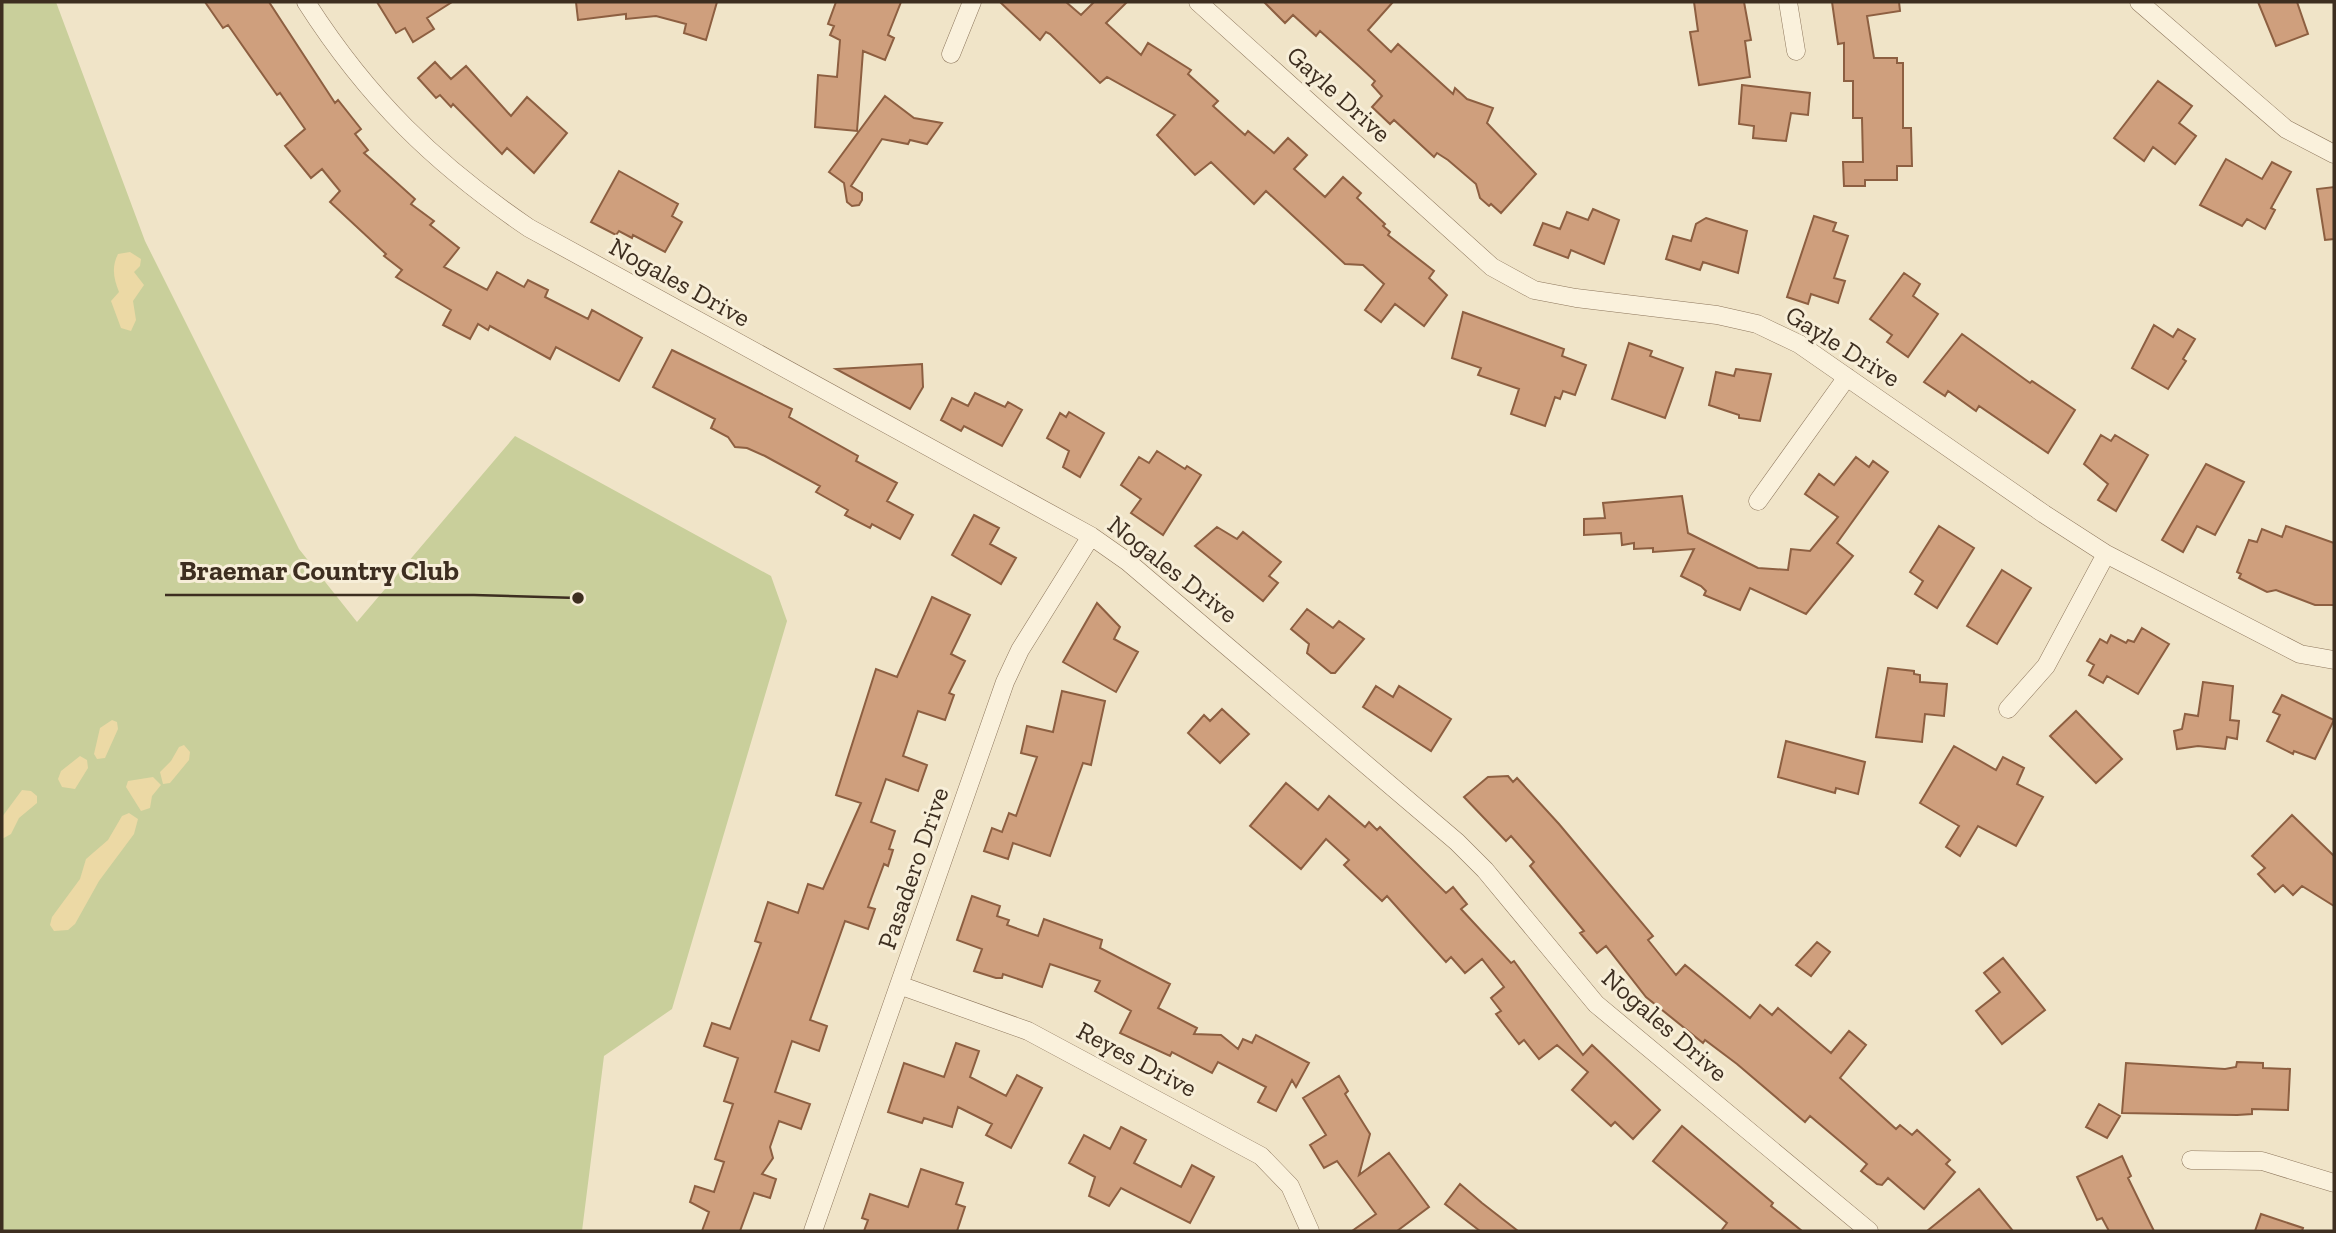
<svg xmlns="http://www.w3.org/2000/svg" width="2336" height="1233" viewBox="0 0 2336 1233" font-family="'Zilla Slab',serif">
<rect width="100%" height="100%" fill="#f0e4c8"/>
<path fill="#c9cf9b" d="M2,2h54l89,239 154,308 58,73 158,-186 256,140 16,45 -115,388 -68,47 -22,175h-580z"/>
<path fill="#ecd9a5" d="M130,252l11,7 -1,7 -6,6 10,13 -11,16 3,19 -5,11 -10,-3 -10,-27 8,-9c-5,-13 -8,-24 -1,-38z
M112,720l5,2 1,7 -13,29 -8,1 -3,-5 6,-26z
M184,745l6,7 -1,8 -19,23 -7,1 -3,-12 11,-11 8,-14z
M80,756l7,4 1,8 -13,21 -13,-2 -4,-8 3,-8z
M153,777l8,8 -9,11 -2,12 -9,3 -15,-24 2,-6z
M22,790l9,1 6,5v7l-18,15 -8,16 -9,5v-22z
M129,813l9,6 -4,15 -35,47 -24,43 -7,6 -14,1 -4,-6 2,-8 28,-38 6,-20 22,-19 14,-24z"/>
<path fill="#cf9f7d" stroke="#8d5f41" stroke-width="2" d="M205,2h64l66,101 3,-3 23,29 -6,5 13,16 -4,3 51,46 -4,5 23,17 -4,4 29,23 -15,19 43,23 10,-18 27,15 4,-7 20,10 -3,7 43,22 4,-9 50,28 -23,43 -63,-34 -6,12 -60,-33 -2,4 -10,-6 -8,15 -27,-14 8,-15 -55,-33 6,-7 -18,-14 2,-2 -56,-52 10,-11 -18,-22 -11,9 -26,-32 20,-17 -25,-36 -3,2 -49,-70 -5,3z
M377,2h75l-25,16 7,11 -21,13 -8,-14 -9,5z
M576,2h141l-11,38 -22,-7 2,-9 -30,-8 -30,3v-5l-48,6z
M836,2h65l-13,33 6,3 -9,22 -22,-9 -6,80 -42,-4 3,-52 19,2 3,-37 -10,-5 4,-9 -6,-2z
M1000,2h66l15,13 13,-13h33l-21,21 35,32 7,-12 43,27 -3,4 30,27 -5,5 32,29 3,-4 26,22 14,-15 19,17 -13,14 31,28 18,-20 18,16 -4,5 28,26 -2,2 7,6 -2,3 46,36 -5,7 18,17 -23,31 -29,-22 -14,18 -16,-12 19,-26 -21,-19 -18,-1 -79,-73 -12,13 -43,-42 -16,13 -38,-40 18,-20 -68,-38 -7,6 -50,-49 -4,-2 -6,8z
M1264,2h129l-25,28 23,22 7,-8 55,50 2,-6 12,11 26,9 -6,15 49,51 -35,39 -10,-9 -2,2 -9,-8 -4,-14 -28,-24 -11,-7 -3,4 -40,-37 -4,4 -18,-17 10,-11 -10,-11 3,-4 -15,-14 -40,-36 -4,5 -23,-21 -8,8z
M1694,2h50l7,38 -6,1 5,36 -51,8 -9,-53 8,-1z
M1832,2h67l1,9 -33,5 7,42h23v5h6v65h8l1,38h-15v14h-32v6h-21l-1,-24h20l-1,-44h-9v-37h-9v-38l-6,1z
M2258,2h39l11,32 -32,12z
M435,62l16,17 15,-13 45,50 16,-19 40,36 -33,40 -27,-25 -5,6 -49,-50 -2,3 -11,-12 -4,3 -18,-20z
M2158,81l34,25 -13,17 17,13 -21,28 -22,-17 -9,14 -30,-23z
M1742,85l68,8 -2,22 -17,-2 -5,28 -33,-3 1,-12 -15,-2z
M885,96l29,22 28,5 -15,21 -17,-4 -2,4 -26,-5 -31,47 11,7v7l-3,5 -7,1 -5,-4 -3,-19 -15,-11z
M2226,159l36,20 10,-17 19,10 -20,36 4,2 -10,19 -18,-10 -5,7 -42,-21z
M619,171l59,33 -6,12 10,6 -17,30 -32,-17 -1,3 -13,-7 -3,4 -25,-13z
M2334,187v52l-9,1 -8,-51z
M1593,209l26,11 -15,44 -33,-14 -3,8 -34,-13 9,-22 17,6 7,-17 21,8z
M1814,216l22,7 -3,8 15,5 -14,42 11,3 -7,22 -27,-9 -3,10 -21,-7z
M1706,218l41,13 -9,42 -35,-11 -3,8 -34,-11 7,-23 18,5 5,-17z
M1904,273l16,11 -7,12 25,18 -30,43 -21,-15 5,-7 -22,-16z
M1463,312l101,37 -2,7 24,9 -11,30 -12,-4 -3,8 -5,-2 -10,29 -34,-12 8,-25 -41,-14 3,-7 -29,-10z
M2154,325l19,12 5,-8 17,10 -12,20 3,2 -18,28 -36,-21z
M1962,334l68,49 2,-2 43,29 -27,43 -69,-47 -3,5 -28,-20 -3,5 -21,-14z
M1629,343l23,8 -2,5 33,12 -18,50 -53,-19z
M672,350l120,59 -3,8 69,39 -2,5 41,22 -10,18 26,14 -13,24 -28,-15 -2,4 -25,-13 3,-5 -32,-18 4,-6 -55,-30 -18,-8 -12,-1 -7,-10 -17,-9 4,-9 -62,-32z
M922,364l1,23 -13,22 -74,-40z
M1736,369l35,5 -11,47 -21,-3v-3l-30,-10 7,-33 18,4z
M975,393l30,14 3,-5 14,8 -20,36 -38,-20 -3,5 -20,-11 11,-22 16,8z
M1069,412l35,21 -24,44 -17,-10 6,-16 -22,-13 13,-25 6,4z
M2101,435l10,6 4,-6 33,20 -32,56 -18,-11 10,-16 -24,-20z
M1157,451l28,18 2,-3 14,9 -38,60 -32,-22 10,-14 -20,-14 18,-28 10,6z
M1856,457l13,10 4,-6 15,11 -51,71 16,13 -47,58 -56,-26 -10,22 -36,-15 2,-4 -5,-5 -20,-10 13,-27 -41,3v-4l-19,1v-6l-12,2 -1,-12 -37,2v-16l21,-1 -2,-15 79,-7 6,37 70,35 30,2 3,-21 19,2 28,-34 -33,-23 14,-20 15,11z
M2206,464l38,18 -29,53 -18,-9 -14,26 -21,-12z
M974,515l25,13 -9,16 26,14 -15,26 -49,-29z
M1939,526l35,22 -37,60 -22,-14 8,-13 -13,-9z
M2286,526l48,17v62h-19l-39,-15 -9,2 -28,-14 2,-4 -4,-2 12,-32 8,2 5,-13 20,8z
M1217,527l20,12 6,-7 38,30 -12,14 9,7 -15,18 -68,-55z
M2002,570l29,18 -34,56 -30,-18z
M932,597l38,18 -19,39 14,7 -16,32 5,2 -9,25 -27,-9 -15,45 24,9 -9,26 -32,-12 -15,43 24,9 -6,18 4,1 -5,16 -4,-2 -16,43 7,2 -7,20 -23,-8 -35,99 17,6 -8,25 -27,-10 -17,51 35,12 -9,25 -22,-8 -9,26 3,11 -11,16 14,5 -6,19 -16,-5 -14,38h-38l7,-19 -19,-10 5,-16 19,6 10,-30 -9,-3 18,-55 -9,-3 14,-43 -34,-12 8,-23 18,6 31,-86 -6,-2 13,-39 30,11 10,-29 15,5 38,-86 -25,-8 40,-126 21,8z
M1097,603l23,24 -6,12 24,13 -22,40 -53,-30z
M1307,609l26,19 6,-7 25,18 -29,34h-4l-24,-20 2,-9 -18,-15z
M2142,628l27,16 -31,50 -31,-18 -4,7 -14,-8 5,-10 -7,-4 13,-22 7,4 4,-8 15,8 2,-3 6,2z
M1888,668l26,3v3l6,1v7l27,2 -3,32 -19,-2 -3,28 -46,-5z
M2203,682l30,4 -3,34 9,1 -2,18 -10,-2 -2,12 -27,-3 -21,3 -3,-18 8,-2 3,-15 13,2z
M1376,686l17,11 6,-11 52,33 -20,32 -68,-44z
M1062,691l43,10 -14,64 -8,-2 -33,93 -37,-13 -5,16 -24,-8 8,-23 10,4 7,-19 7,3 21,-59 -16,-4 6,-27 26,6z
M2282,695l52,25 -19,39 -21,-8 -1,3 -26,-13 13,-26 -7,-3z
M1222,709l27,25 -29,29 -32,-30 16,-18 6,6z
M2076,711l46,48 -26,24 -46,-47z
M1786,741l79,21 -7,32 -22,-6 -1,5 -57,-16z
M1954,746l42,24 7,-13 21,11 -7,16 26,13 -27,49 -38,-20 -18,30 -14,-9 13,-21 -39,-23z
M1508,776l5,6 4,-4 42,46 94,112 -5,4 28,35 9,-10 65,53 10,-13 12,10 6,-7 53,45 18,-22 17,14 -26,33 56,51 4,-4 12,10 5,-5 33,30 -4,4 9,8 -31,37 -36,-31 -6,7 -5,-1 -16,-13 6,-7 -57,-48 -5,6 -68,-58 -32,-24 -2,3 -57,-46 -40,-51 -9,7 -17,-20 4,-2 -54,-65 4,-4 -23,-26 -5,5 -42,-44 24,-20z
M1286,783l32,27 11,-14 36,31 4,-5 8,8 3,-3 66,66 7,-6 14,17 -6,5 50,54 3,-2 69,94 9,-10 68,65 -27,29 -18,-17 -4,4 -39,-36 16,-18 -31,-27 -18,14 -15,-19 -5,4 -23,-30 5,-3 -10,-13 13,-11 -22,-28 -17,14 -14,-16 -5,5 -59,-66 -5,5 -38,-36 5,-5 -23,-21 -25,30 -51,-43z
M2292,815l42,41v50l-32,-20 -9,9 -10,-10 -8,7 -17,-18 7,-6 -13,-12z
M972,896l28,10 -3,10 12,4 -2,5 31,11 6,-17 58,21 -2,8 70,36 -12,24 39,20 -3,6 27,1 17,14 5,-10 9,4 4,-8 53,28 -13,24 -4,-7 -16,31 -18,-9 8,-15 -48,-25 -6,11 -40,-21 -2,4 -50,-23 11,-22 -36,-20 5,-10 -50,-17 -8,23 -39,-13 -1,4h-6l-22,-7 8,-22 -25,-9z
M1817,942l13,10 -19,24 -15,-11z
M2003,958l42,52 -43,34 -26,-33 24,-19 -16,-19z
M956,1043l23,8 -9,26 36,19 11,-21 25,13 -31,60 -25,-13 6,-11 -34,-17 -6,20 -28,-9 -2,5 -34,-11 16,-49 40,14z
M2237,1062l26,1v5l27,1 -2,41 -36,-1v5l-15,1 -115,-2 4,-50 99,6 11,-2z
M1339,1076l9,15 -3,3 25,40 -11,41 30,-22 40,54 -32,24h-45l24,-17 -39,-53 -13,7 -14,-23 16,-10 -23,-37z
M2099,1104l21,12 -13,22 -21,-11z
M1682,1126l91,77 -2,3 31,25h-81l6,-8 -74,-62z
M1121,1127l25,13 -12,23 47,24 11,-22 22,12 -24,46 -69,-35 -12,18 -20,-10 6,-19 -26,-14 15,-28 26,14z
M2122,1156l9,20 -3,2 26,53h-45l-7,-13 -5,2 -20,-43z
M921,1169l42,14 -7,21 9,3 -8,24h-93l4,-11 -6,-2 8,-24 38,13z
M1460,1184l22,19 36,28h-38l-35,-27z
M1979,1189l34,42h-86z
M2261,1214l42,14 -1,3h-47z"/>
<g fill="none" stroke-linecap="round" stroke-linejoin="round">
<defs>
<path id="street" d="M306,2c62,97 129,162 223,226l562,308 37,26 329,280 28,28 111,134 273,227
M1198,2l294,265 42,23 42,8 141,17 40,9 42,20 245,170 62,40 194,100 34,6
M1788,2l8,49
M2139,2l147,127 48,25
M951,54l21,-52
M1758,501l89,-124
M2008,709l38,-43 60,-112
M899,985l129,46 233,125 29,30 20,45
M2191,1160l71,1 72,22
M813,1231l192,-549 15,-32 71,-114"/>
</defs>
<use href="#street" stroke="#8d765c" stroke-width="19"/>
<use href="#street" stroke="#faf1dc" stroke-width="18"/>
</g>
<g text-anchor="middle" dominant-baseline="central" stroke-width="6" stroke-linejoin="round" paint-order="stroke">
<g font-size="26" fill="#3d2e20" stroke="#f7eed8">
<text transform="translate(1339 94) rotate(42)">Gayle Drive</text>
<text transform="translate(680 282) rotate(29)">Nogales Drive</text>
<text transform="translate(1843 346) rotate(32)">Gayle Drive</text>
<text transform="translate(1173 569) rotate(38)">Nogales Drive</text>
<text transform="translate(913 868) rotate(-71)">Pasadero Drive</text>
<text transform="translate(1665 1025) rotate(41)">Nogales Drive</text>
<text transform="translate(1137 1059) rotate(28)">Reyes Drive</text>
</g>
</g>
<path fill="none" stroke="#3d2e20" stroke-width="2.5" d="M578 598L474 595H165"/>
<circle fill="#3d2e20" stroke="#f7eed8" stroke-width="2.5" cx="578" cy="598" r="7"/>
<g font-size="28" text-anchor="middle" font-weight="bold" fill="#3d2e20" stroke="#f7eed8" stroke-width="6" stroke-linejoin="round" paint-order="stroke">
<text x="319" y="580">Braemar Country Club</text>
</g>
<rect width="2336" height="1233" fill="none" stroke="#3d2e20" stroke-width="7"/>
</svg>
